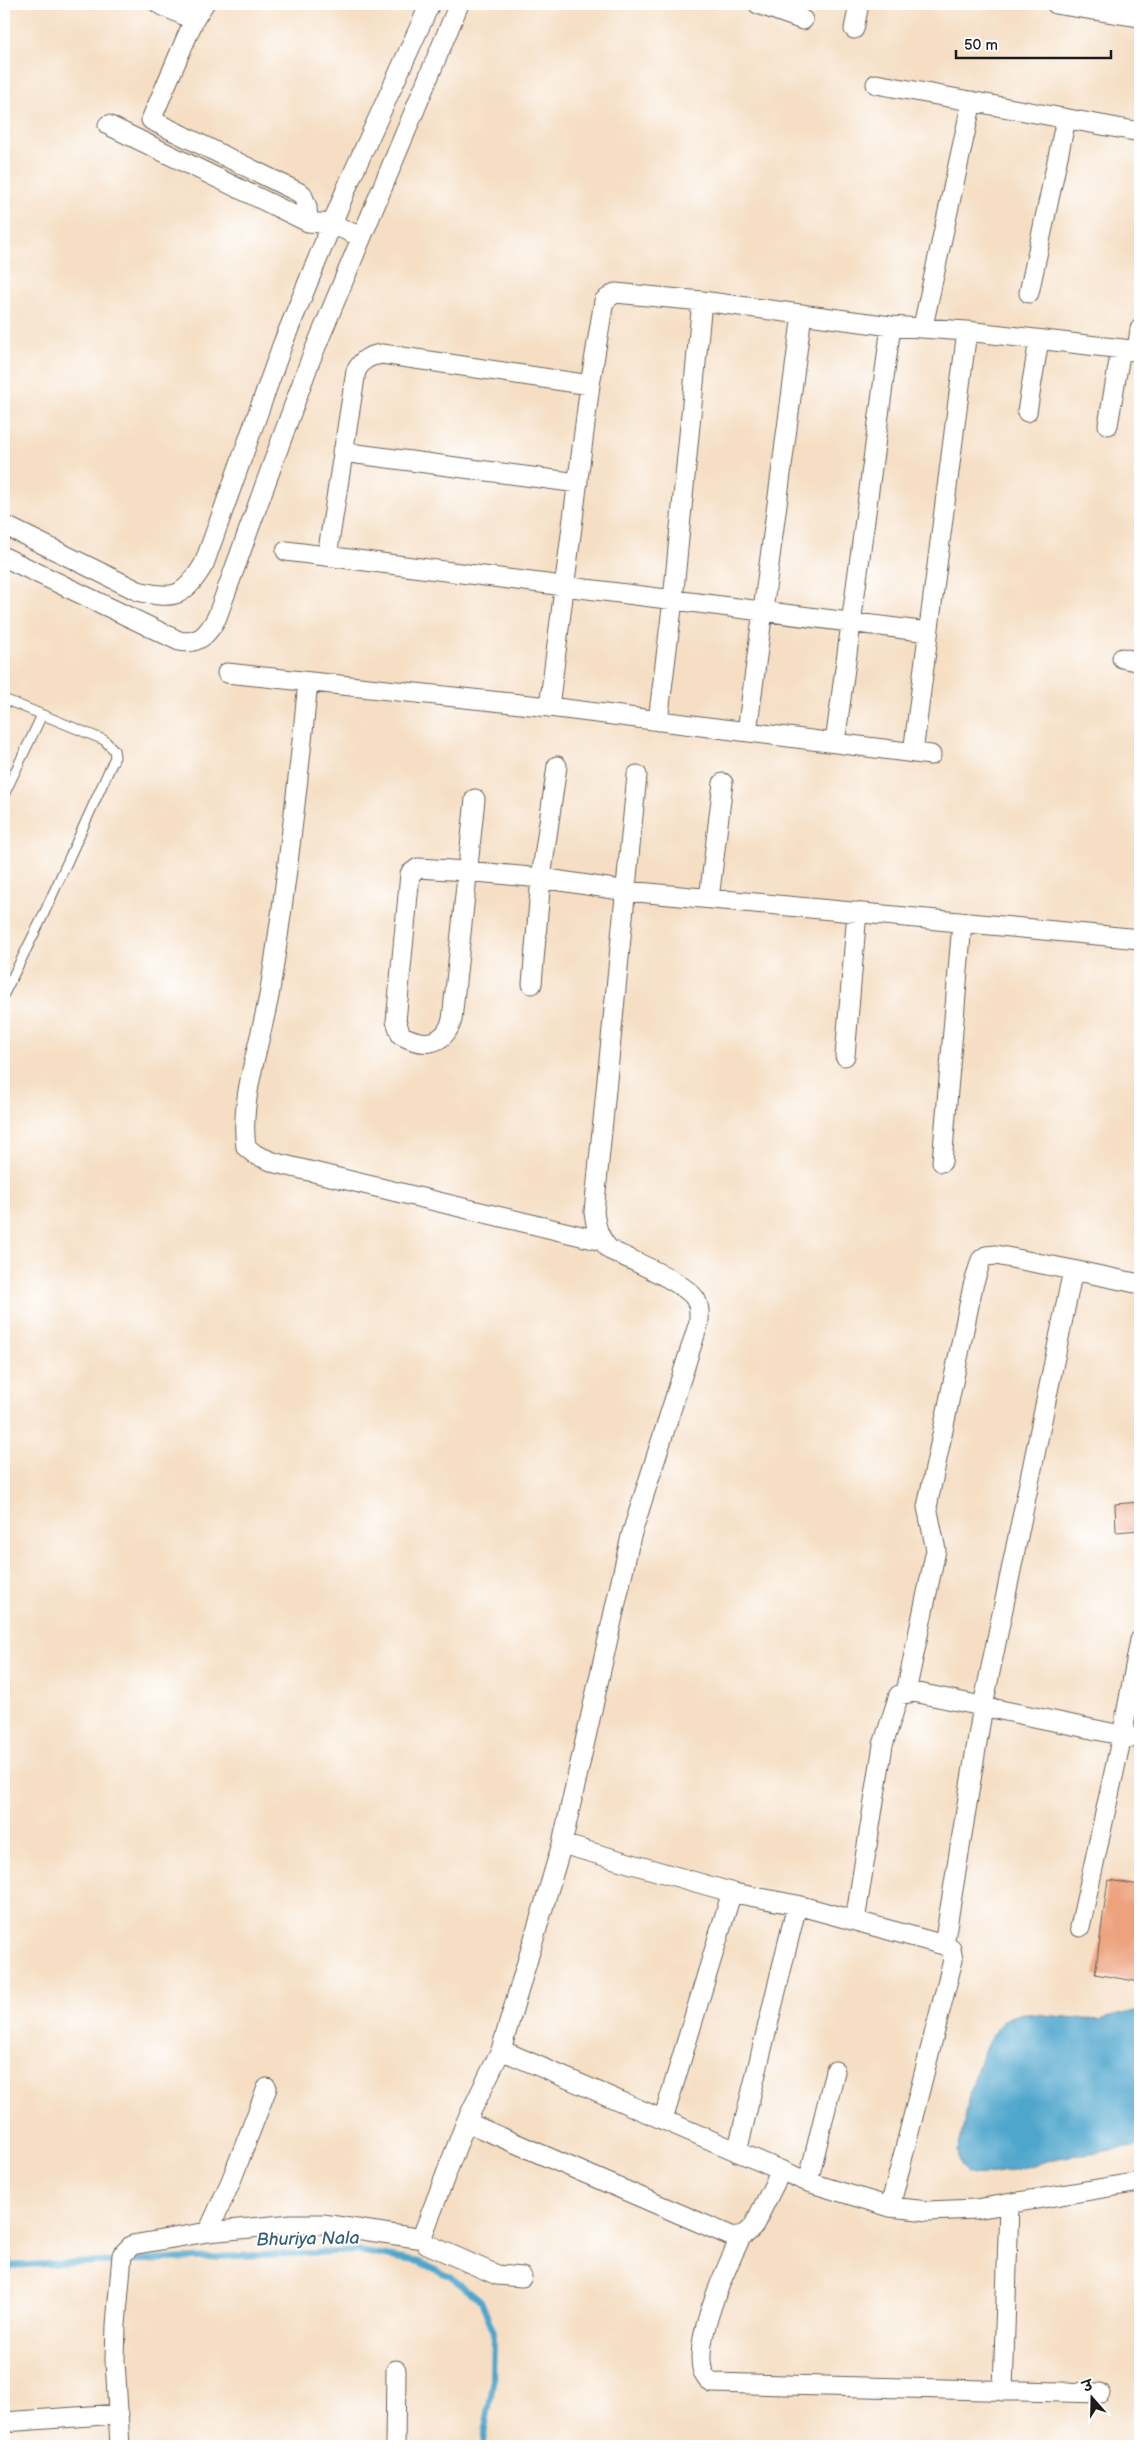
<svg xmlns="http://www.w3.org/2000/svg" width="1144" height="2450" viewBox="0 0 1144 2450" font-family="'Balsamiq Sans','Playpen Sans Deva',sans-serif">
<rect width="100%" height="100%" fill="#fff"/>
<filter id="ink" filterUnits="userSpaceOnUse"><feTurbulence type="fractalNoise" baseFrequency=".02" numOctaves="2"/><feDisplacementMap in="SourceGraphic" scale="10" xChannelSelector="R" yChannelSelector="G"/><feConvolveMatrix kernelMatrix="1 2 1 2 8 2 1 2 1" color-interpolation-filters="sRGB"/></filter>
<filter id="wash" filterUnits="userSpaceOnUse"><feTurbulence type="fractalNoise" baseFrequency=".0096" numOctaves="4" result="noise"/><feDisplacementMap in="SourceGraphic" scale="20" xChannelSelector="R" yChannelSelector="G"/><feGaussianBlur stdDeviation="1.12" result="paint"/><feColorMatrix in="noise" values="0 0 0 0 0 0 0 0 0 0 0 0 0 0 0 0 0 1.4 0 .05"/><feComposite in="paint" operator="in"/></filter>
<g filter="url(#wash)">
<rect width="100%" height="100%" fill="#f5dec3"/>
<path fill="#4fa6cc" stroke="#366174" d="M1134,2011l6,1v134c-25,4 -51,7 -76,11 -21,4 -77,24 -95,17 -9,-4 -10,-14 -11,-23 9,-40 16,-96 43,-128 6,-6 14,-8 21,-10l77,7z"/>
<g fill="none" stroke-linecap="round" stroke-linejoin="round">
<path stroke="#4fa6cc" stroke-width="6" d="M4,2266l354,-15 61,11 32,15 30,24 13,31 -1,52 -11,62"/>
</g>
<g id="blocks">
<path fill="#eda27e" d="M1140,1502v28l-24,2 -1,-28z
M1108,1880l32,5v97l-45,-8z"/>
</g>
</g>
<g filter="url(#ink)">
<use href="#blocks" fill-opacity="0" stroke="#686056" stroke-width="1"/>
<g fill="none" stroke-linecap="round" stroke-linejoin="round">
<defs>
<path id="lane" d="M4,699l100,41 10,10 1,7 -74,163 -37,74
M4,795l38,-80"/>
<path id="street" d="M159,4l35,16
M204,4l-10,16 -43,100 151,74 5,13 1,15
M758,4l45,16
M1056,4l84,13
M854,29l5,-25
M876,84l264,48
M108,125l200,97 24,2 29,13
M1029,293l37,-174
M923,326l49,-225
M1137,351l3,-22
M1027,412l12,-72
M1108,425l13,-76
M342,452l236,31
M4,525l134,66c37,9 46,6 66,-27l79,-221 67,-163 80,-176
M286,551l642,81
M327,556l29,-185c7,-12 12,-15 26,-17l208,31
M4,557l175,84c20,4 29,-7 38,-24l93,-256 149,-357
M1122,658l18,4
M227,673l322,34 41,-322 14,-84 11,-8 87,8 189,25 76,5 173,20
M308,682c-10,103 -22,206 -38,308 -8,49 -31,108 -24,157l10,8 20,8 326,78
M549,707l382,48
M658,721l15,-121 29,-299
M747,732l55,-418
M835,743l56,-417
M913,753l54,-422
M475,799l-23,221c-8,26 -29,27 -51,15l-5,-14 14,-147 8,-6 48,3 75,7 86,13 513,48
M709,899l14,-116
M532,984l9,-106 16,-112
M845,1056l12,-144
M942,1162l20,-239
M906,1692l30,-142 -9,-43 46,-221 8,-26 5,-4 10,-1 77,15
M562,1844l172,49
M855,1921l28,-176 16,-50 15,-3 226,47
M1080,1927l42,-191 18,-96
M944,1945l39,-239 90,-436 67,14
M501,2050l307,132 82,25 38,4 48,-2 164,-27
M663,2120l67,-222 4,-5 63,12 147,40 7,4 2,11 -63,247
M466,2122l35,-72 61,-206 69,-308 68,-214c0,-8 1,-15 -3,-22 -9,-17 -67,-41 -86,-50 -11,-12 -14,-22 -16,-38l43,-437
M737,2152l60,-247
M808,2182l27,-111
M208,2232l23,-51 36,-93
M741,2237c-12,25 -62,128 -29,146l388,10
M522,2277l-25,-2 -70,-31 -4,-5v-5l43,-112 265,114c10,1 15,-1 22,-9l28,-56
M1003,2391l6,-186
M4,2422l115,-8
M120,2446l-5,-86 1,-35 6,-70 10,-10 76,-13 84,-8h31l100,15
M395,2446l1,-76"/>
</defs>
<use href="#lane" stroke="#686056" stroke-width="11"/>
<use href="#street" stroke="#686056" stroke-width="21"/>
<use href="#lane" stroke="#fff" stroke-width="9"/>
<use href="#street" stroke="#fff" stroke-width="19"/>
</g>
</g>
<g text-anchor="middle" dominant-baseline="central" stroke-width="4" stroke-linejoin="round" paint-order="stroke">
<g font-size="18" font-style="italic" fill="#366174" stroke="#fff">
<text transform="translate(308 2239) rotate(-1)">Bhuriya Nala</text>
</g>
</g>
<rect width="1144" height="2450" fill="none" stroke="#fff" stroke-width="20"/>
<g transform="translate(1092 2398) rotate(340)" stroke="#ffffff" stroke-width="4" paint-order="stroke">
<path d="M0-4L9 19L0 12L-9 19Z" fill="#1c1c1c"/>
<text y="-8" font-size="14" font-weight="bold" text-anchor="middle" fill="#1c1c1c">उ</text>
</g>
<path d="M956 50v8h155v-8" fill="none" stroke="#1c1c1c" stroke-width="2.5"/>
<text x="964" y="50" font-size="15" fill="#1c1c1c" stroke="#ffffff" stroke-width="4" paint-order="stroke">50 m</text>
</svg>
